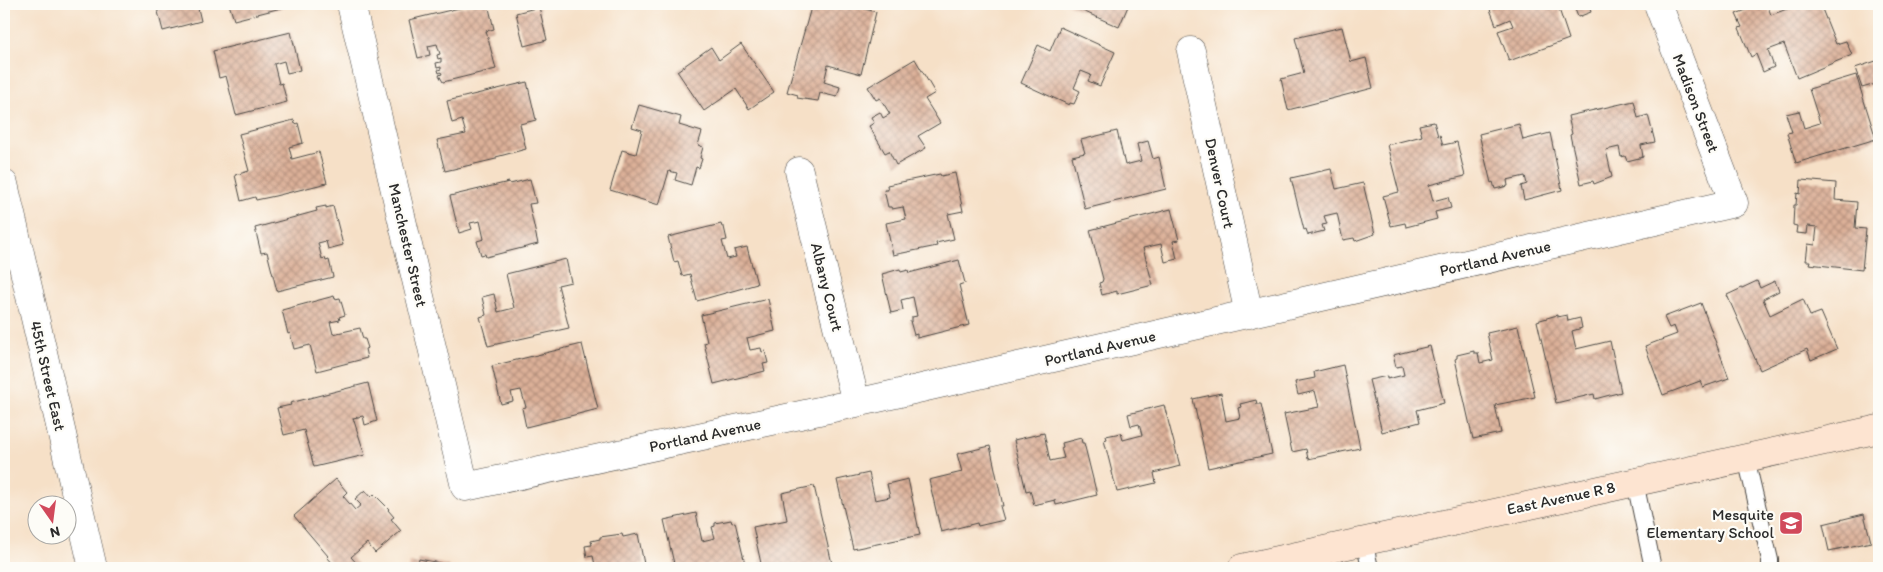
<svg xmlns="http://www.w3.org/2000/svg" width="1883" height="572" viewBox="0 0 1883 572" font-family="Itim,sans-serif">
<defs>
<pattern id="building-cross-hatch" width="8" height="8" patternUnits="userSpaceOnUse" patternTransform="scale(1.25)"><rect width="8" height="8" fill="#dcb098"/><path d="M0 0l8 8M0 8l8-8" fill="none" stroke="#b38f7c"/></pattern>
</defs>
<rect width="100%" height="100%" fill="#fdfcf7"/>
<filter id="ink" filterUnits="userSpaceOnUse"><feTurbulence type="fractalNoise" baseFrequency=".02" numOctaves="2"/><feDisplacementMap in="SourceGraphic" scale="10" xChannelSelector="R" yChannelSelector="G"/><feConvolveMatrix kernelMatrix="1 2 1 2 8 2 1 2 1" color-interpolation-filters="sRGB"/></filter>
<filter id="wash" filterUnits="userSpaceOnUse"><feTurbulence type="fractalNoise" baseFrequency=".0096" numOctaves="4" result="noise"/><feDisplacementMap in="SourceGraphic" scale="20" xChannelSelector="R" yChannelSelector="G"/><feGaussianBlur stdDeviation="1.12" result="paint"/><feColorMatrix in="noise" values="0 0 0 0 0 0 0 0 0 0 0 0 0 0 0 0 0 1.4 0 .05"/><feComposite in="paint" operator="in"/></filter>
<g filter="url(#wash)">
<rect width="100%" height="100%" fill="#f6e0c7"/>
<g id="blocks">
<path fill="url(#building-cross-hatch)" d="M156,4h41l4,17 -38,10z
M229,4h55l1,3 -51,13z
M476,4h12l6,25 -8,2 10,38 -53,13 -4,-7 3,-1 -1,-2 -2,1 -1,-3 3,-1v-2l-4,1 -1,-5 5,-1v-4l-3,1 -1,-4 3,-1 -3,-10 -9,2 2,9 -12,3 -9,-38z
M812,4h35l29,8 -15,62 -33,-9 -4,17 16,5 -3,10 -17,-4 -2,8 -21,-3 1,-3 -11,-3z
M1067,4h62l-10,23z
M1488,4h74l-4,2 11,33 -60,22 -11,-30 15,-5 -3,-7 -14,6z
M1573,4h15l3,8 -13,5z
M1761,4h6l4,11 29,-11h20l16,40 10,-3 6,14 -55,23 -13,-34 -16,6 6,17 -11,5 -7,-18 -5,3 -12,-29 3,-1 -6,-13z
M539,7l8,33 -23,6 -8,-33z
M1060,27l55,25 -15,34 -12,-5 3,-6 -10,-4 -7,17 6,3 -6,13 -4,-1 -1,2 -48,-22 17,-38 12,6z
M1342,27l9,35 15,-4 7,30 -85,22 -7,-31 23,-6 -9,-35z
M291,32l9,38 -13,3 -3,-12 -10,3 5,20 3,-1 5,19 -51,13 -10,-39 -7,2 -6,-27z
M741,44l33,48 -25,17 -13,-20 -32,22 -27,-40 34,-24 8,13z
M915,59l20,34 -10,6 15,24 -22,13 8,12 -30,17 -7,-14 -4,2 -16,-27 5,-3 -3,-6 9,-5 3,6 7,-4 -10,-16 -4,2 -8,-13z
M1879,60v23l-17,5 -7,-20z
M1856,75l20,64 -80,24 -9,-30 5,-1 -6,-18 13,-3 5,17 16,-5 -11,-34z
M527,82l9,38 -16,4 6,25 -30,8v2l-51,12 -8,-31 29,-6 -4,-14 -10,3 -5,-22z
M1634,101l4,17 10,-3 7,27 -14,3 2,12 -16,4 -2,-5 -4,1 -2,-10 -13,3 6,27 -18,7 -1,-3 -12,3 -11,-49 2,-1 -4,-18z
M639,105l42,12 -2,8 23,7 -4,13 5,2 -3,11 2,1 -3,9 -3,-1 -5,18 -16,-5 2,-7 -8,-2 -10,34 -49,-15 12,-40 14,4 6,-24 -10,-3z
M294,120l1,4 3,-1 5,20 -14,4 3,12 27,-7 8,31 -52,13 -19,4 -1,-3 -14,4 -6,-26 14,-4 -10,-37z
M1434,122l4,14 2,-1 3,10 14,-3 8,34 -36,9 4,16 15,-4 3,11 -16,4 2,7 -31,8 -1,-4 -14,3 -8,-30 16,-4 -12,-47 35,-9 -3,-11z
M1519,124l4,16 27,-7 12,57 -38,10 -3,-14 6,-2 -2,-8 -18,4 1,6 -13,3 -2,-7 -2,1 -12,-49z
M1117,131l8,34 16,-4 -4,-17 11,-3 5,18 6,-2 7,32 -81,20 -13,-53 13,-3 -4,-13z
M1331,169l5,20 27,-6 12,51 -20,7 -1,-3 -11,2 -6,-27 -13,3 3,8 -5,1 2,6 -16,4 -2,-6 -2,1 -13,-52z
M955,173l8,38 -15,3 6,25 -18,4 1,3 -44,9 -7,-32 20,-4 -3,-12 -11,2 -1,-2h-3l-4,-17h4l-1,-5 53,-11 1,2z
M530,179l6,24 -7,1 9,40 -52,13 -1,-3 -4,1 -4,-14 7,-2 -4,-18 -10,2 2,6 -13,4 -9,-37 59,-14 1,2z
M1801,180l35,3 -1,17 22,2 -2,26 11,1 -4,41 -53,-6 1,-3h-4l2,-17 7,1 2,-18 -9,-1 -1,8 -11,-1 1,-7 -4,-1 1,-20h2l1,-12 3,1z
M326,206v2l7,-2 10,39 -15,4 -2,-8 -8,2 4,16 3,-1 1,3 3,-1 4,17 -56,14 -10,-39 -6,1 -6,-25 62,-17 -1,-3z
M1171,209l8,31 -6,1 4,18 -12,3 -4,-18 -18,4 10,37 -36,9v-3l-15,4 -3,-12 3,-1 1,-3 -13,-49z
M721,224l1,3h2l3,13 -5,1 5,18 9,-2 -2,-7 13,-3 10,37 -60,17 -7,-27 -8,2 -4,-15 -4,1 -6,-25z
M566,259l5,23 -13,3 11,43 -81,18 -8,-29 6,-2 -4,-18 12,-3 4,18 16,-4 -8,-34z
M959,260l6,23 -6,2 10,40 -52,13v-4l-3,1 -4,-14h2v-4l5,-1 -4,-19 -12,3 2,10 -12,3 -9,-39 18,-5 1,3 7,-2 1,3z
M1757,281l3,7 15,-7 4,10 -16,8 7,16 33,-16 7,17 11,-4 16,37 -26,11 -4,-11 -47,21 -33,-75z
M334,296l1,3 5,-1 5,17 -6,2 1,3 -10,2 3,12 27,-6 3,11h2l3,9 -3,1 2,9 -50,13 -7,-26 -16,4 -4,-16 -2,1 -6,-24z
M768,299l7,32 -28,7 3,12 11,-2 1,4 3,-1 3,12 -5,1 2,7 -51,13 -10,-41 3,-1 -6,-27z
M1701,303l28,75 -26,9 -3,-6 -37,14 -18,-49 32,-12 -3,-8 -5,2 -5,-11z
M1557,315v2l10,-2 1,6 12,-3 2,10 -10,3 4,18 34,-8 11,51 -26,7 -1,-5 -38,9 -19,-82z
M1518,326l17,71 -40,8 6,28 -28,6 -18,-80 2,-1v-3l17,-4v2h4l2,10 13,-3 -6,-27z
M582,344l16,65 -72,18 -4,-19 4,-1 -5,-17 -10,2 2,9 -12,3 -9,-38z
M1430,346l14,57 -27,7 3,12 -38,10 -13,-52 18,-4v3l17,-4 -2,-9 -6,1 -3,-12z
M1343,365l17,83 -52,11 -2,-10 -14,3 -8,-38 35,-7 -4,-16 -17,4 -3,-13 20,-4 -1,-6z
M368,383l9,38 -12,4 -2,-9 -10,2 12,37 -51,12 -10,-37 -20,5 -7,-27 14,-3 -1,-2z
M1221,393l5,28 14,-3 -2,-10 3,-1 -1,-3 16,-4 1,4h4l11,50 -64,14 -15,-69z
M1164,405l16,61 -26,7 2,10 -39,9 -13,-52 3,-1 -1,-3 15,-3 2,7 19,-5 -3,-11 -8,2 -3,-12z
M1044,433l6,28 14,-3 -3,-10 2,-1 -1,-4 19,-5 1,5h2l13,52 -41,10 -1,-5 -21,5 -4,-15 -4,1 -12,-51z
M990,446l13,60h-3l4,14 -26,6 -1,-3 -36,9 -12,-52 33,-8 -5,-18z
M869,473l6,27 15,-3 -3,-13 21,-5 12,56 -67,14 -16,-69z
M336,479l11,13 -4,4 12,14 6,-5 -6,-6 10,-9 6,7 3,-3 15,15 -1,1 6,7 -3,2 10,12 -26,22 -8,-10 -16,14 9,10 -1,1h-19l-3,-2 -1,1 -9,-10 1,-1 -34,-40z
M814,486l19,82h-71l-9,-41 34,-7 -5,-27z
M696,513l6,28 13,-3 -3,-11 3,-1v-3l16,-3 1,3 3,-1 11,46h-71l-11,-48z
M1864,514l7,28 -42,9 -6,-27z
M622,534l1,3 15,-3 6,30 -13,3v1h-47l11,-3 -2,-9 -6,1 -2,-11 7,-1 -1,-4 9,-2v-2z
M419,559l21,4 9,3v2h-40l1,-6 8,2z"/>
</g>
</g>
<g filter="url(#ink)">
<use href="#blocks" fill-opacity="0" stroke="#494642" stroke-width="1"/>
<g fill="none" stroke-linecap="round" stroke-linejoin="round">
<defs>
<path id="lane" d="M1746,458l24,102v8
M1635,482l18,86
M1364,541l6,27"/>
<path id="street" d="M351,4l114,483 391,-84 878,-200 -76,-199
M1191,51l58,263
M799,171l57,232
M4,184l89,384"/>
<path id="secondary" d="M1242,568l637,-139"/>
</defs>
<use href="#lane" stroke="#494642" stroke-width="18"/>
<use href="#street" stroke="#494642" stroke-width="29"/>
<use href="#secondary" stroke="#494642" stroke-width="29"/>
<use href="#lane" stroke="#fff" stroke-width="16"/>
<use href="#street" stroke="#fff" stroke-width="28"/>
<use href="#secondary" stroke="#fde4d1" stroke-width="28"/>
</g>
</g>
<defs>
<symbol id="school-square" viewBox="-11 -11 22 22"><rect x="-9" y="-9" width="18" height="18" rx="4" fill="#d1495b" stroke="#fdfcf7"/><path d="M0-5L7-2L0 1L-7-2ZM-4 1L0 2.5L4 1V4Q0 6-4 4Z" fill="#fff"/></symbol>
</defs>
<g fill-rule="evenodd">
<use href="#school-square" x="1777" y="509" width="28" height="28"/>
</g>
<g text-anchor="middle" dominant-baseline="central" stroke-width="4.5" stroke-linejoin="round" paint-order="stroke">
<g font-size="16" fill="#2b2b2b" stroke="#fdfcf7">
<text transform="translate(1696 103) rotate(69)">Madison Street</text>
<text transform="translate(1220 183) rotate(78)">Denver Court</text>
<text transform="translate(408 245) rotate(77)">Manchester Street</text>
<text transform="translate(1495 258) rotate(-13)">Portland Avenue</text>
<text transform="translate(827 287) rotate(76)">Albany Court</text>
<text transform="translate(1100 348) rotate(-13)">Portland Avenue</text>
<text transform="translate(48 376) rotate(77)">45th Street East</text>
<text transform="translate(705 435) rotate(-12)">Portland Avenue</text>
<text transform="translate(1561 498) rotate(-12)">East Avenue R 8</text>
</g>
<g font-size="16" fill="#2b2b2b" stroke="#fdfcf7" text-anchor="end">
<text x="1774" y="514">Mesquite<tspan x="1774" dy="18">Elementary School</tspan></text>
</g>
</g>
<rect width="1883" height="572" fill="none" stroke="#fdfcf7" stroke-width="20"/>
<g transform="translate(52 520) rotate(166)"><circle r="24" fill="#fdfcf7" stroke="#a9a8a5"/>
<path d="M0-4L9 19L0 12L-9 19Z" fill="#d1495b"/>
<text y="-8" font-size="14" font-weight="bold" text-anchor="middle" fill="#2b2b2b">N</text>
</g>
</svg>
